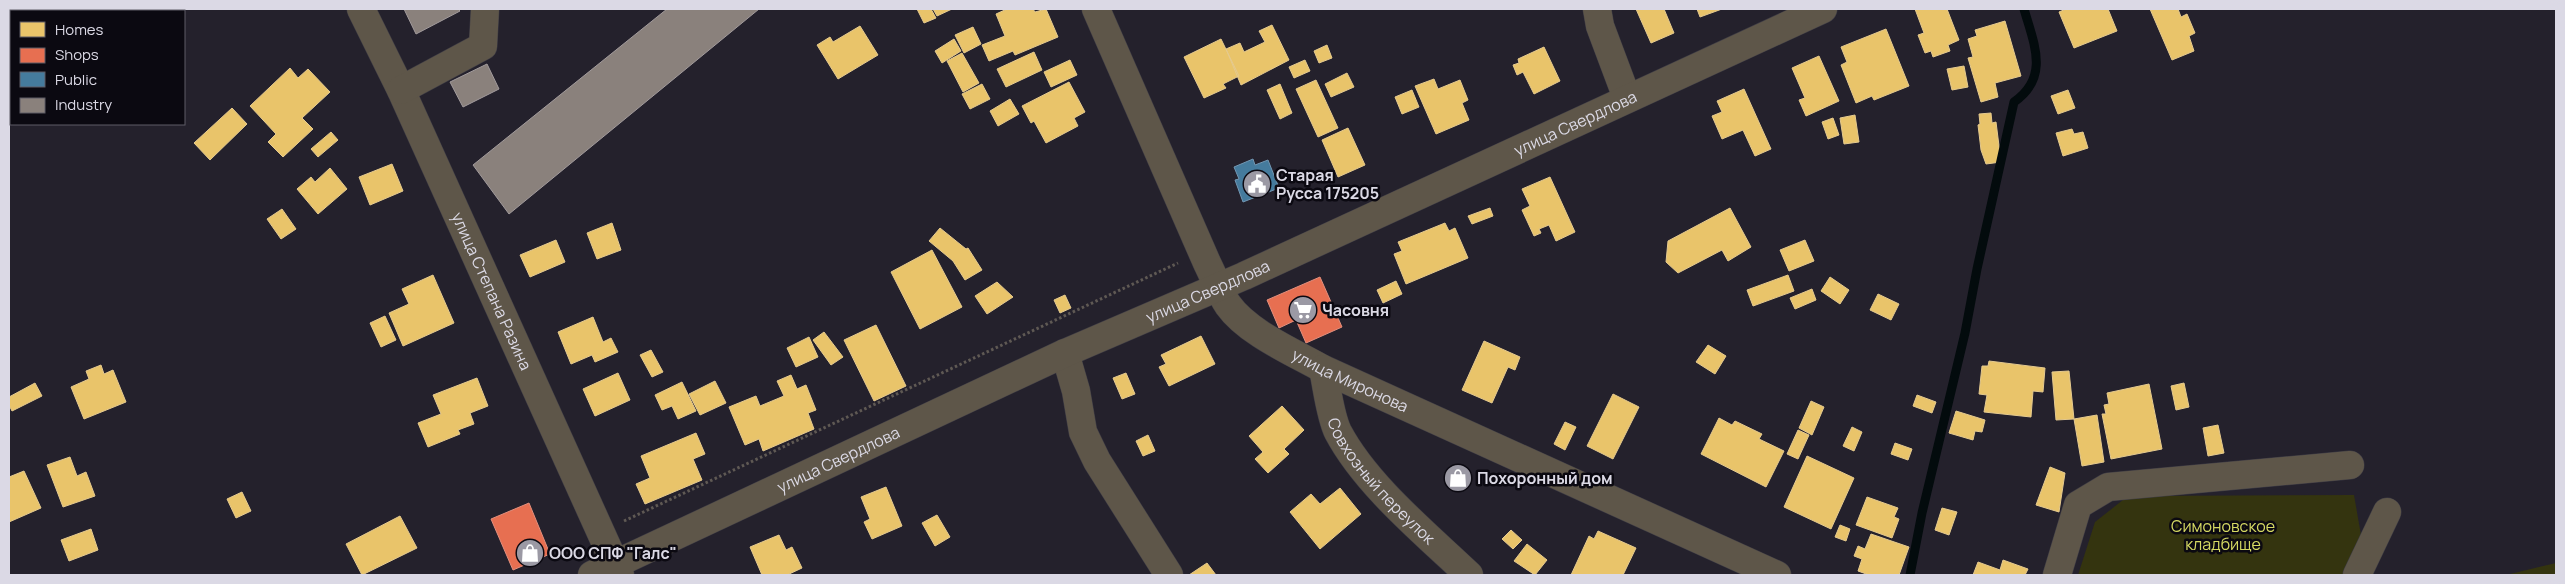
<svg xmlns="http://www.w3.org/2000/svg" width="2565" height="584" viewBox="0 0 2565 584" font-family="Manrope,sans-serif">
<rect width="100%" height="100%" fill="#24212c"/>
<path fill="#34340f" d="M2354,495l14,80h-290l17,-53 33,-26z
M2556,563v12h-50z"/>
<path fill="#e9c46a" stroke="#e5ca8f" d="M917,9h14l5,9 -12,5z
M933,9h19l-15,7z
M1007,9h26l2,3 11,-3 12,28 -43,18 -2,-4 -24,10 -7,-16 23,-9 -9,-22z
M1636,9h28l10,24 -23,10z
M1697,9h25l-22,8z
M1915,9h32l12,31 -11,5 2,6 -17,6 -2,-6 -6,2 -7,-18 6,-2z
M2066,9h42l9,22 -43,17 -15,-36z
M2150,9h28l3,8 6,-3 8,19 -6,3 5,15 -22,9z
M2005,21l16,55 -26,7 3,14 -17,5 -13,-44 5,-1 -5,-18 9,-3 -2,-6z
M1272,25l17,35 -48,25 -15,-36 14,-6 4,9 21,-10 -6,-11z
M860,26l18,29 -40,24 -21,-34 13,-8 3,5z
M973,27l8,17 -17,9 -9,-18z
M1886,29l23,57 -35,14 -2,-4 -16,7 -15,-38 6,-3 -6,-15z
M954,39l7,12 -19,12 -7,-12z
M1221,39l18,37 -16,8 3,4 -22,10 -20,-41z
M1327,45l5,13 -13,5 -5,-12z
M1544,47l16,34 -26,13 -11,-22 -6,3 -4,-10 6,-2 -1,-4z
M1034,52l8,18 -36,17 -9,-18z
M962,53l17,30 -16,9 -16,-31z
M1819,56l20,45 -33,15 -7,-16 6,-2 -13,-30z
M1070,60l7,15 -26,12 -7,-15z
M1305,60l5,11 -16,7 -5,-11z
M1964,66l4,21 -16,3 -5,-21z
M290,68l8,10 10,-9 22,23 -28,26 11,11 -30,28 -15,-15 8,-8 -26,-28z
M1347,73l7,14 -23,10 -6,-13z
M1434,79l4,10 22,-9 8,20 -6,3 7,17 -33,14 -21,-48z
M1316,80l22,48 -20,9 -22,-48z
M1069,82l16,30 -11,6 4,8 -32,17 -12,-22 -3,2 -9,-17z
M982,84l8,15 -20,10 -8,-15z
M1280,84l12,29 -12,6 -13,-29z
M1744,89l27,60 -16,7 -12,-26 -21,9 -10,-23 10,-4 -5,-11z
M1412,90l7,17 -17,7 -7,-17z
M2068,90l7,18 -17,6 -7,-18z
M1010,99l9,15 -21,12 -8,-15z
M232,108l15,16 -37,36 -16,-17z
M1991,113l1,10 4,-1 5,40 -15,2 -5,-14 -3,-25 2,-1 -1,-10z
M1855,115l4,27 -15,2 -4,-26z
M1833,118l6,17 -11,4 -6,-17z
M1348,128l17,37 -27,12 -16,-37z
M2072,129l2,5 9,-2 5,16 -25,8 -7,-23z
M331,132l7,8 -20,17 -7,-8z
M392,164l11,27 -33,14 -11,-28z
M330,168l17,21 -29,25 -21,-25 14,-12 4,5z
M1550,177l25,55 -19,9 -7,-16 -10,4 2,4 -7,3 -12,-26 8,-4 -8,-17z
M1490,208l3,8 -21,8 -4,-8z
M1730,208l21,39 -23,14 -6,-11 -44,23 -12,-11 2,-21z
M282,209l14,20 -15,10 -14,-20z
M612,223l9,27 -24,9 -10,-26z
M1445,223l4,8 6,-3 13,30 -62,26 -12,-30 8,-3 -4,-9z
M940,228l26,21 2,-1 14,22 -17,10 -12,-19 -24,-20z
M556,240l9,22 -35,15 -10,-22z
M1805,240l9,21 -25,10 -9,-21z
M932,250l30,57 -42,22 -29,-57z
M433,275l21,48 -51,23 -14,-33 20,-9 -7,-15z
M1788,275l6,16 -41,15 -6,-16z
M1830,277l19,13 -9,14 -19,-13z
M1396,281l6,13 -19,9 -6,-13z
M997,282l16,15 -26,17 -12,-18z
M1812,289l4,11 -21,9 -5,-11z
M1878,294l21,10 -8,16 -21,-10z
M1065,295l6,13 -11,5 -6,-13z
M385,316l11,24 -15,7 -11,-24z
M593,317l10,25 8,-4 7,14 -23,10 -3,-7 -21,9 -13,-32z
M876,325l30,61 -32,15 -30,-61z
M824,332l19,25 -12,8 -18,-25z
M1201,336l14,28 -46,22 -10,-19 7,-3 -5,-9z
M809,337l9,20 -22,10 -9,-19z
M1484,341l36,16 -5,13 -7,-3 -16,36 -30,-13z
M1708,345l18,11 -11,18 -19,-12z
M651,350l12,22 -11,5 -12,-22z
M1989,361l56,7 -2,24 -10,-1 -2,26 -47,-5 3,-17 -8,-1 3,-28h6z
M101,365l3,9 9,-4 13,32 -42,17 -13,-32 18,-8 -3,-8z
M2069,371l5,48 -18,1 -4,-48z
M618,373l12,27 -35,16 -12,-27z
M1126,373l9,21 -13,5 -9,-21z
M791,375l6,14 9,-4 10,25 -8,3 6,16 -51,22 -4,-12 -14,6 -16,-38 27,-11 4,10 24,-10 -7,-15z
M477,378l11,28 -18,7 4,11 -16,6 2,4 -32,13 -10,-24 23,-9 -8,-19z
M715,381l11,22 -26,12 -11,-21z
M682,382l14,29 -18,8 -6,-13 -10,4 -7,-15z
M35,383l7,13 -30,15 -3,-6v-8z
M2184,383l5,24 -13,3 -5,-24z
M2149,384l13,65 -51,10 -9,-45h4l-2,-9 5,-1 -2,-11z
M1613,394l26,13 -26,52 -26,-13z
M1917,395l19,7 -4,11 -19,-7z
M1811,401l13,6 -12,28 -13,-7z
M1282,406l22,24 -20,19 5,5 -21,19 -13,-14 8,-7 -14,-16z
M1956,411l29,9 -3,12 -7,-1 -2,9 -24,-7z
M2097,415l7,47 -22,4 -8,-47z
M1719,418l13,7 3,-4 27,13 -3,5 25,12 -18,36 -65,-33z
M1565,422l11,5 -11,23 -11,-6z
M2218,425l6,28 -16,3 -5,-28z
M1852,427l10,5 -8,19 -11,-5z
M1798,430l11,5 -11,24 -11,-5z
M696,433l9,21 -12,5 9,21 -57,24 -9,-20 14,-6 -9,-22z
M1148,435l7,16 -12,5 -7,-15z
M1895,443l17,6 -4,11 -17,-6z
M1807,456l47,22 -23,51 -47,-22z
M70,457l7,19 9,-4 9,24 -32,11 -16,-42z
M2050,467l15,6 -6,39 -23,-7z
M24,471l17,37 -32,14v-45z
M886,487l16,39 -30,13 -8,-17 6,-3 -9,-22z
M1340,488l21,26 -41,35 -30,-37 21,-18 9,10z
M242,492l9,19 -15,7 -9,-19z
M1867,497l31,11 -4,9 5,2 -7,19 -36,-13z
M1942,508l15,4 -8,23 -14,-5z
M937,515l13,22 -15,9 -13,-23z
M400,516l17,32 -55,27 -16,-31z
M1840,525l10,4 -4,12 -11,-4z
M91,529l7,21 -29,11 -8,-21z
M1511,530l11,10 -9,9 -11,-10z
M1598,531l38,17 -13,27h-52l18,-39 5,3z
M1871,534l38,13 -10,28h-30l-11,-4 4,-12 -8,-3 4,-10 7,3z
M779,535l7,15 6,-3 10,21 -15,7h-25l-12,-28z
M1527,544l20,16 -12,15 -21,-14z
M2003,560l25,9 -3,6h-52l5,-13 22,8z
M1207,563l9,12h-27z"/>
<path fill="#e76f51" stroke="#e38f7d" d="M1320,277l22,50 -36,16 -10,-23 -17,8 -12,-28z
M529,503l21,51 -37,16 -22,-51z"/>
<path fill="#457b9d" stroke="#7297b3" d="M1253,159l2,6 13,-5 11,28 -36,14 -8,-22 4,-1 -5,-12z"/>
<path fill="#8a817c" stroke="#a29b9c" d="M404,9h54l2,2 -44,23z
M667,9h92l-250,205 -36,-49z
M487,64l12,25 -36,18 -13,-25z"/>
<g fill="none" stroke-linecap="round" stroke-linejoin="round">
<path stroke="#030b0d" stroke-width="9" d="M1910,575l12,-62 43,-180 12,-64 37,-167c36,-25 20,-58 10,-93"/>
<defs>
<g id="minor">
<path id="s1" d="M361,9l40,81 219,485"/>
<path id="s2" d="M1096,9l111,254c7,14 13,30 21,42 20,28 65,47 95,64l454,206"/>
<path d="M1597,9l3,17 27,72"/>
<path d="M401,90l82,-44 2,-37"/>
<path d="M1065,353l11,38 7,41 14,29 72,114"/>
<path id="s3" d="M1323,369c4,18 7,47 15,63 28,53 88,102 131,143"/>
<path id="s4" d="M592,575l473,-222 179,-77 579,-267"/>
<path d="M2057,575l21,-70 30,-18 242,-22"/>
<path d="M2357,575l30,-63"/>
</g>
</defs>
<use href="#minor" stroke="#3e3c45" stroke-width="29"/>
<path stroke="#5f5954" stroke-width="3" stroke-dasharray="2.5 2.5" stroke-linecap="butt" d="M624,521l554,-258"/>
<use href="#minor" stroke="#5e5649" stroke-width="28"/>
</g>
<defs>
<symbol id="civic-disc" viewBox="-11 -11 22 22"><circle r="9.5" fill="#9b99a4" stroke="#0b0911"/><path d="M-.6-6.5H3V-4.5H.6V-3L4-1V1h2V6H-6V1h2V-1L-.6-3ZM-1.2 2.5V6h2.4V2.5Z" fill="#fff"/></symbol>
<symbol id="supermarket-disc" viewBox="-11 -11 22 22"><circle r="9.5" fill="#9b99a4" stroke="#0b0911"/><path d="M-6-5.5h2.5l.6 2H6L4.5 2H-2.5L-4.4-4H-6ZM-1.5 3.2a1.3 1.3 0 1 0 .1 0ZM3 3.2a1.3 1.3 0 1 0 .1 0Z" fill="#fff"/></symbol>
<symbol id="shop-disc" viewBox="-11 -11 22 22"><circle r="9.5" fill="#9b99a4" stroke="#0b0911"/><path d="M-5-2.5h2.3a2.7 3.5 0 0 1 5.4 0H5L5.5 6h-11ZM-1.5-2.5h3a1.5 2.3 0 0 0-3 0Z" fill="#fff"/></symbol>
</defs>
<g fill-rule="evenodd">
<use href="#civic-disc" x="1241" y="168" width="32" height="32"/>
<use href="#supermarket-disc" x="1287" y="294" width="32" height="32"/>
<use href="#shop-disc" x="1442" y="462" width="32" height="32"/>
<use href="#shop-disc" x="514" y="537" width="32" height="32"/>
</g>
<g text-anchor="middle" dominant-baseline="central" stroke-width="5" stroke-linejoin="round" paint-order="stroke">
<g font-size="16" fill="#dbd9e5" stroke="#0b0911">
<text stroke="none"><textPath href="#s4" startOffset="1082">улица Свердлова</textPath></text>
<text stroke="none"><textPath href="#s1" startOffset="311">улица Степана Разина</textPath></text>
<text stroke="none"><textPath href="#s4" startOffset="678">улица Свердлова</textPath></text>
<text stroke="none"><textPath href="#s2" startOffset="469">улица Миронова</textPath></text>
<text stroke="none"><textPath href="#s4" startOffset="272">улица Свердлова</textPath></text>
<text stroke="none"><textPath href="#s3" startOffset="130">Совхозный переулок</textPath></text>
</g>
<g font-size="16" font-weight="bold" fill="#dbd9e5" stroke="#0b0911" text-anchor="start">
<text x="1276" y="175">Старая<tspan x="1276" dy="18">Русса 175205</tspan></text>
<text x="1322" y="310">Часовня</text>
<text x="1477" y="478">Похоронный дом</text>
<text x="549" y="553">ООО СПФ "Галс"</text>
</g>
<g font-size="16" fill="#d6da63" stroke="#0b0911">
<text x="2223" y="526">Симоновское<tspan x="2223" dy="18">кладбище</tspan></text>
</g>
</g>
<rect width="2565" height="584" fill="none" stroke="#dbd9e5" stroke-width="20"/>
<rect x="10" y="10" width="175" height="115" fill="#0b0911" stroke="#5e5c66"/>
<rect x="20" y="22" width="25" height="15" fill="#e9c46a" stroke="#5e5c66"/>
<text x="55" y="35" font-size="15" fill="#dbd9e5">Homes</text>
<rect x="20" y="48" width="25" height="15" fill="#e76f51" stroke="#5e5c66"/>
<text x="55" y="60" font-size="15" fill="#dbd9e5">Shops</text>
<rect x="20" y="72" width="25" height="15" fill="#457b9d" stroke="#5e5c66"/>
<text x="55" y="85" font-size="15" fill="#dbd9e5">Public</text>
<rect x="20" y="98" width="25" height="15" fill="#8a817c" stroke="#5e5c66"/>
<text x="55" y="110" font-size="15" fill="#dbd9e5">Industry</text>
</svg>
